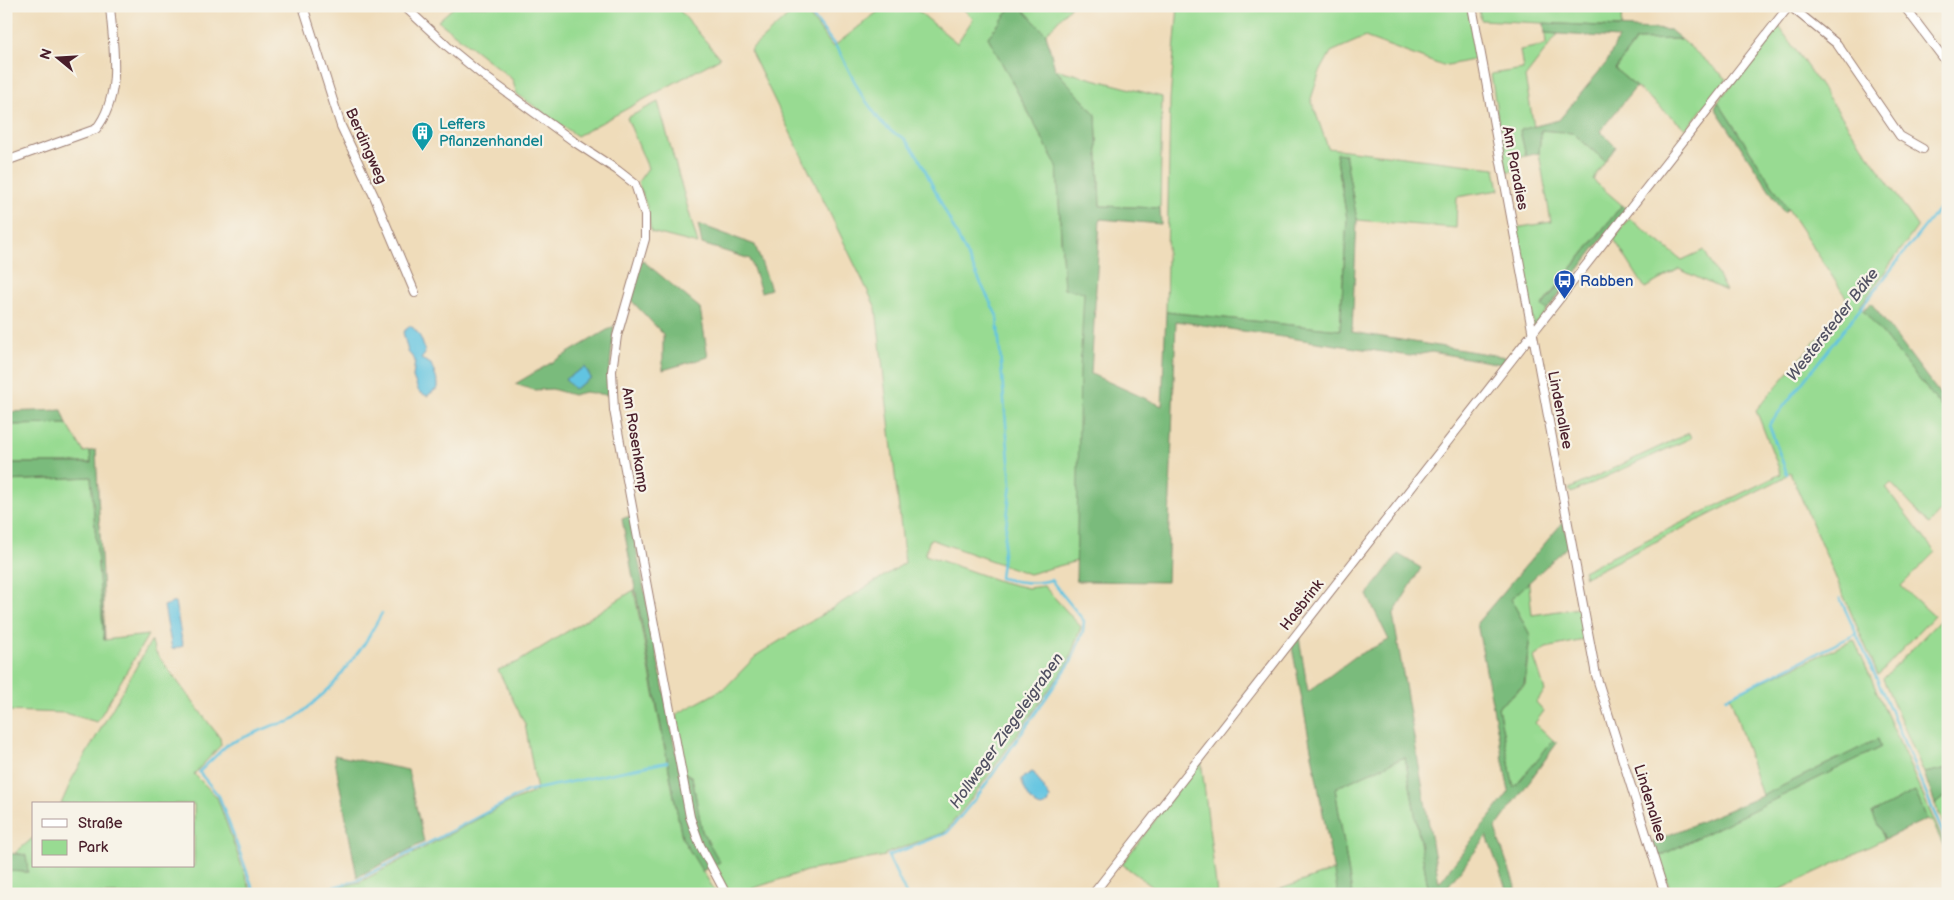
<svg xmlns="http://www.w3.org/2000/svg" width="1954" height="900" viewBox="0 0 1954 900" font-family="'Balsamiq Sans',sans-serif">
<rect width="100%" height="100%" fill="#f7f3e8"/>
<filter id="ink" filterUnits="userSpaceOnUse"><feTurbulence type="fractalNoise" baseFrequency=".02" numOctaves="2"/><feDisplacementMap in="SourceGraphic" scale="10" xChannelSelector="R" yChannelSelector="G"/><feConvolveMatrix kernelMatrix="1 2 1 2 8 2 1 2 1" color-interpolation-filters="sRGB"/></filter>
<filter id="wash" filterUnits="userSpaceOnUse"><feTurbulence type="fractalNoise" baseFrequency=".0096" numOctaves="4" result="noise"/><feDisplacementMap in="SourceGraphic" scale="20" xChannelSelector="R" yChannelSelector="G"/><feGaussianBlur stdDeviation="1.12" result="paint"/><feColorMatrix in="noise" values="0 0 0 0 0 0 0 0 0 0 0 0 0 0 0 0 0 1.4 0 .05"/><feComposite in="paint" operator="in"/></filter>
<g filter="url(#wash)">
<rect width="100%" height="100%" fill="#efdcba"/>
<path fill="#98db92" stroke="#717d5e" d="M455,6h221l44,52 -143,78 -60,-42 -5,-15 -74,-58z
M799,6h3l31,41 52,-41h27l45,37 16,-24 -13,-13h53l-25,31 69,129 7,123 20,2 -7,270 -48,13 -99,-35 -5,16 77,27 26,6 16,-2 37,41 -13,36 -93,131 -30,38 -60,22v2l-79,15 -70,23h-5l-18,-29 6,-3 -17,-31 -10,-54 -8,-5 -7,-58 48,-26 32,-33 148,-92 -29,-255 -126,-258z
M1020,6h51l-25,28z
M1178,6h290l9,53 -34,7 -78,-29 -34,15 -12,22 -8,25 17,49 167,20 4,22 -42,7 -1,31 -99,-8 -12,-66h-9l11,65 -7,111 -174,-18 4,-213z
M1478,6h144l-1,21 -140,-7z
M1778,25l140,201 -58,80 88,109v102l-7,-6 -12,13 -38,-41 -5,5 49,64 -34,34 33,30 -56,59 -88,-203 -7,6 -198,99 -2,-6 198,-97 -25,-64 93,-108 -131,-200z
M1545,33l13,1 -33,43 9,50 -14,4 6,25 -12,2 2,12 -10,2 -15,-98 32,-5 -3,-19 26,-5z
M1681,39l46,40 -41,50 -71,-60 21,-29z
M1055,69l107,28 -2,111 -60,-2 -4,-91z
M658,102l40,142 -47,-12 -4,-25 -9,-25 10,-14 -21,-50z
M1541,130l32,3 32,28 -12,19 29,25 -80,100 5,5 -13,16 -19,-98 36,-6 -12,-69z
M1629,218l53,42 22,-10 22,41 -47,-22 -34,19 -31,-49z
M67,424l17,28 6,-1 1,12h-85v-38z
M1689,433l2,5 -120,55 -2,-4z
M91,477l13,163 44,-5 -51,87 -32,-9 -59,-2v-230z
M1528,575l4,40 47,-7 5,32 -38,8 -12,9 11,34 -9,11 8,9 -9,12 18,17 -39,49 -16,-82 27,-22 5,-50 -19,-36z
M634,590l48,248 35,56h-403l46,-12 146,-78 31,-13 -12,-67 -27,-54 20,-8z
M1948,608v160l-24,5 -41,-94 57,-59z
M1854,640l94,212v4l-16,-35 -5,-2 -12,-28 -43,22 13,26 -114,55h-99l-14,-37 223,-110 -3,-8 -116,57 -32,-100z
M151,641l5,12 64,85 1,7 -27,29 23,23 35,97h-246v-23l22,1 -2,-17 -11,-2 19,-16v29h160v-62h-133l11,-25z
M1405,757l23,130 -5,7h-71l-17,-106z
M1201,759l16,135h-55l-40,-30z
M1948,794v40l-13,-30z
M1334,870l4,24h-71z"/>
<path fill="#7abb7c" stroke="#626d54" d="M1013,6h7l26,28 9,35 41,46 4,91 60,2 1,16 -61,-5 -9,155 71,32 4,-94 174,18 7,-111 -11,-66 9,1 12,66 -5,112 154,25 -5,7 -69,-12 -22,4 -234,-35 -9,261 -91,-1 4,-212 4,-77 -20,-3 -7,-123 -69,-129z
M1544,23l126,7 11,9 -45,1 -21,29 21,18 -36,44 16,16 -11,14 -32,-28 -32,-3 -2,23 -13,3 -6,-26 39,-10 48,-58 11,-24 -73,-5z
M1718,102l70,107 -4,3 -69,-104z
M1622,205l4,3 -79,102 -5,-4z
M698,224l57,21 16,44 -10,3 -11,-33 -48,-15z
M642,260l58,48 8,49 -45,13v-36l-33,-35z
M1871,303l77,102v10l-85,-105z
M614,326l-7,69 -22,-3 -12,3 -21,-6 -18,1 -19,-6z
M62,410l5,14 -61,1v-13z
M96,450l9,190h-1l-13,-163 -85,4v-18h85l-1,-12z
M630,516l49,253 13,8 10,54 18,31 -18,9 -20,-33 -60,-319z
M1563,522l6,23 -58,54 19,36 -6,50 -26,22 16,81 39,-48 4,3 -62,86 23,65h-10l-21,-58 -45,58h-19l5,-7 -23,-130 -70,31 17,106h-14l-46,-247 7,-10 9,55 48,-36 33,-16 -22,-45 31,-41 23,14 -28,47 46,268 70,-91 -32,-169z
M1878,739l3,8 -223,110 -6,-15 110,-46z
M334,755l74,15 16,72 -67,35z
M1948,768v26l-13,10 -11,-31z
M1915,791l12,28 -42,20 -13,-26z
M6,853l20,2 2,17 -22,-1z"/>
<path fill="#62c4e1" stroke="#567286" d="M410,326c9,4 14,18 15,28l-4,5 10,5 7,19v5l-11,8 -8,-4 -6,-15 2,-17 -7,-8 -5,-20z
M585,367l6,11 -17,11 -9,-10z
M175,602l8,44 -11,3 -8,-43z
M1032,772l2,1 16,25 -2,6 -6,3c-11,-1 -18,-18 -21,-28z"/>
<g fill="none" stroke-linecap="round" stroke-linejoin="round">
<path stroke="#62c4e1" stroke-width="2.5" d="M805,6l34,45 22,43 20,28 11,10 12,6 14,18 79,160 14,168 -11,94c17,4 35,7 51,2l33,41 -1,10 -12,31 -92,132 -32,39 -59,23 18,38
M1787,474l-18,-49 179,-228
M1840,598l44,97 64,150
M1726,698l130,-64
M255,894l-36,-98 -20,-24 29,-28 46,-19 15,-3 14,-10 29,-26 33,-43 17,-30
M309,894l49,-14 169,-89 140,-29"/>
</g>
</g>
<g filter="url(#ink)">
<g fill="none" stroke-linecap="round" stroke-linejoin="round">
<defs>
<path id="minor" d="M303,6l38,120 33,70 41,97
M404,6l43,40 33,27 96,70 41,27 18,14 10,31v24l-28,97 -5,35 2,39 76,407 10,28 26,49
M1472,6l124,669 69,219
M1790,6l47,38 63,92 23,13
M1904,6l44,58
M6,161l90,-32c27,-34 17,-83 14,-123
M1093,894l696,-888"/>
</defs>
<use href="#minor" stroke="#9c7e72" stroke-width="10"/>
<use href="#minor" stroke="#fff" stroke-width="8"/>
</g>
</g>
<defs>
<symbol id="building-pin" viewBox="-11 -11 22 30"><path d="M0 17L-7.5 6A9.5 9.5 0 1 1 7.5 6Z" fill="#0f9aa8" stroke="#f7f3e8"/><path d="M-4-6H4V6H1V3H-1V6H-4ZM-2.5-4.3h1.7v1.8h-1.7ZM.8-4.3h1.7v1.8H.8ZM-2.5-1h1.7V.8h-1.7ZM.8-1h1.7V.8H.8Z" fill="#fff"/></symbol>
<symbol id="bus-pin" viewBox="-11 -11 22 30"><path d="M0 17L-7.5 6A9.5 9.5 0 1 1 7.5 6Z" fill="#1a4fb4" stroke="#f7f3e8"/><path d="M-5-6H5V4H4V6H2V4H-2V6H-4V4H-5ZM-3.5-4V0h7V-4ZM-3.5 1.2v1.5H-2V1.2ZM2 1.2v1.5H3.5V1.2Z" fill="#fff"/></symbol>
</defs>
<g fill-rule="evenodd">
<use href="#building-pin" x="410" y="120" width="25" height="34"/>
<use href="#bus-pin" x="1552" y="268" width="25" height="34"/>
</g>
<g text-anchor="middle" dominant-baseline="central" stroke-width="4.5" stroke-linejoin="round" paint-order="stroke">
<g font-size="15" fill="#0d838f" stroke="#f7f3e8" text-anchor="start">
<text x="439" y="124">Leffers<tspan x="439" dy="17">Pflanzenhandel</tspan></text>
</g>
<g font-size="15" fill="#4a1f2b" stroke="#f7f3e8">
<text transform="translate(366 146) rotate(66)">Berdingweg</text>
<text transform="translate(1515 168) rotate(79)">Am Paradies</text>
<text transform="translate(1560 410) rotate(79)">Lindenallee</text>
<text transform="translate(635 440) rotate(81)">Am Rosenkamp</text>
<text transform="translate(1302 605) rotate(-52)">Hasbrink</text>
<text transform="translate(1650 803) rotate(73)">Lindenallee</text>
</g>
<g font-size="15" fill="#164399" stroke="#f7f3e8" text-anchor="start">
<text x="1580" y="281">Rabben</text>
</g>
<g font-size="16" font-style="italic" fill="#515162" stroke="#f7f3e8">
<text transform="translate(1833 325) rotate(-52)">Westersteder Bäke</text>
<text transform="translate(1007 731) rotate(-55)">Hollweger Ziegeleigraben</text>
</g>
</g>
<rect width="1954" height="900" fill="none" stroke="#f7f3e8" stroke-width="25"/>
<rect x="32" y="802" width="162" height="65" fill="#f7f3e8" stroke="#b29e9c"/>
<rect x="42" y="819" width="25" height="8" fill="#ffffff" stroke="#b29e9c"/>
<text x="78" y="828" font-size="15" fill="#4a1f2b">Straße</text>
<rect x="42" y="840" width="25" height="15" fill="#98db92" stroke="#b29e9c"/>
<text x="78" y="852" font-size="15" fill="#4a1f2b">Park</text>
<g transform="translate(58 58) rotate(288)" stroke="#f7f3e8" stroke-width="4" paint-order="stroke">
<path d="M0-4L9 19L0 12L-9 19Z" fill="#4a1f2b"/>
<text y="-8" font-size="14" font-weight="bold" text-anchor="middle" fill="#4a1f2b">N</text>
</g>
</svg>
